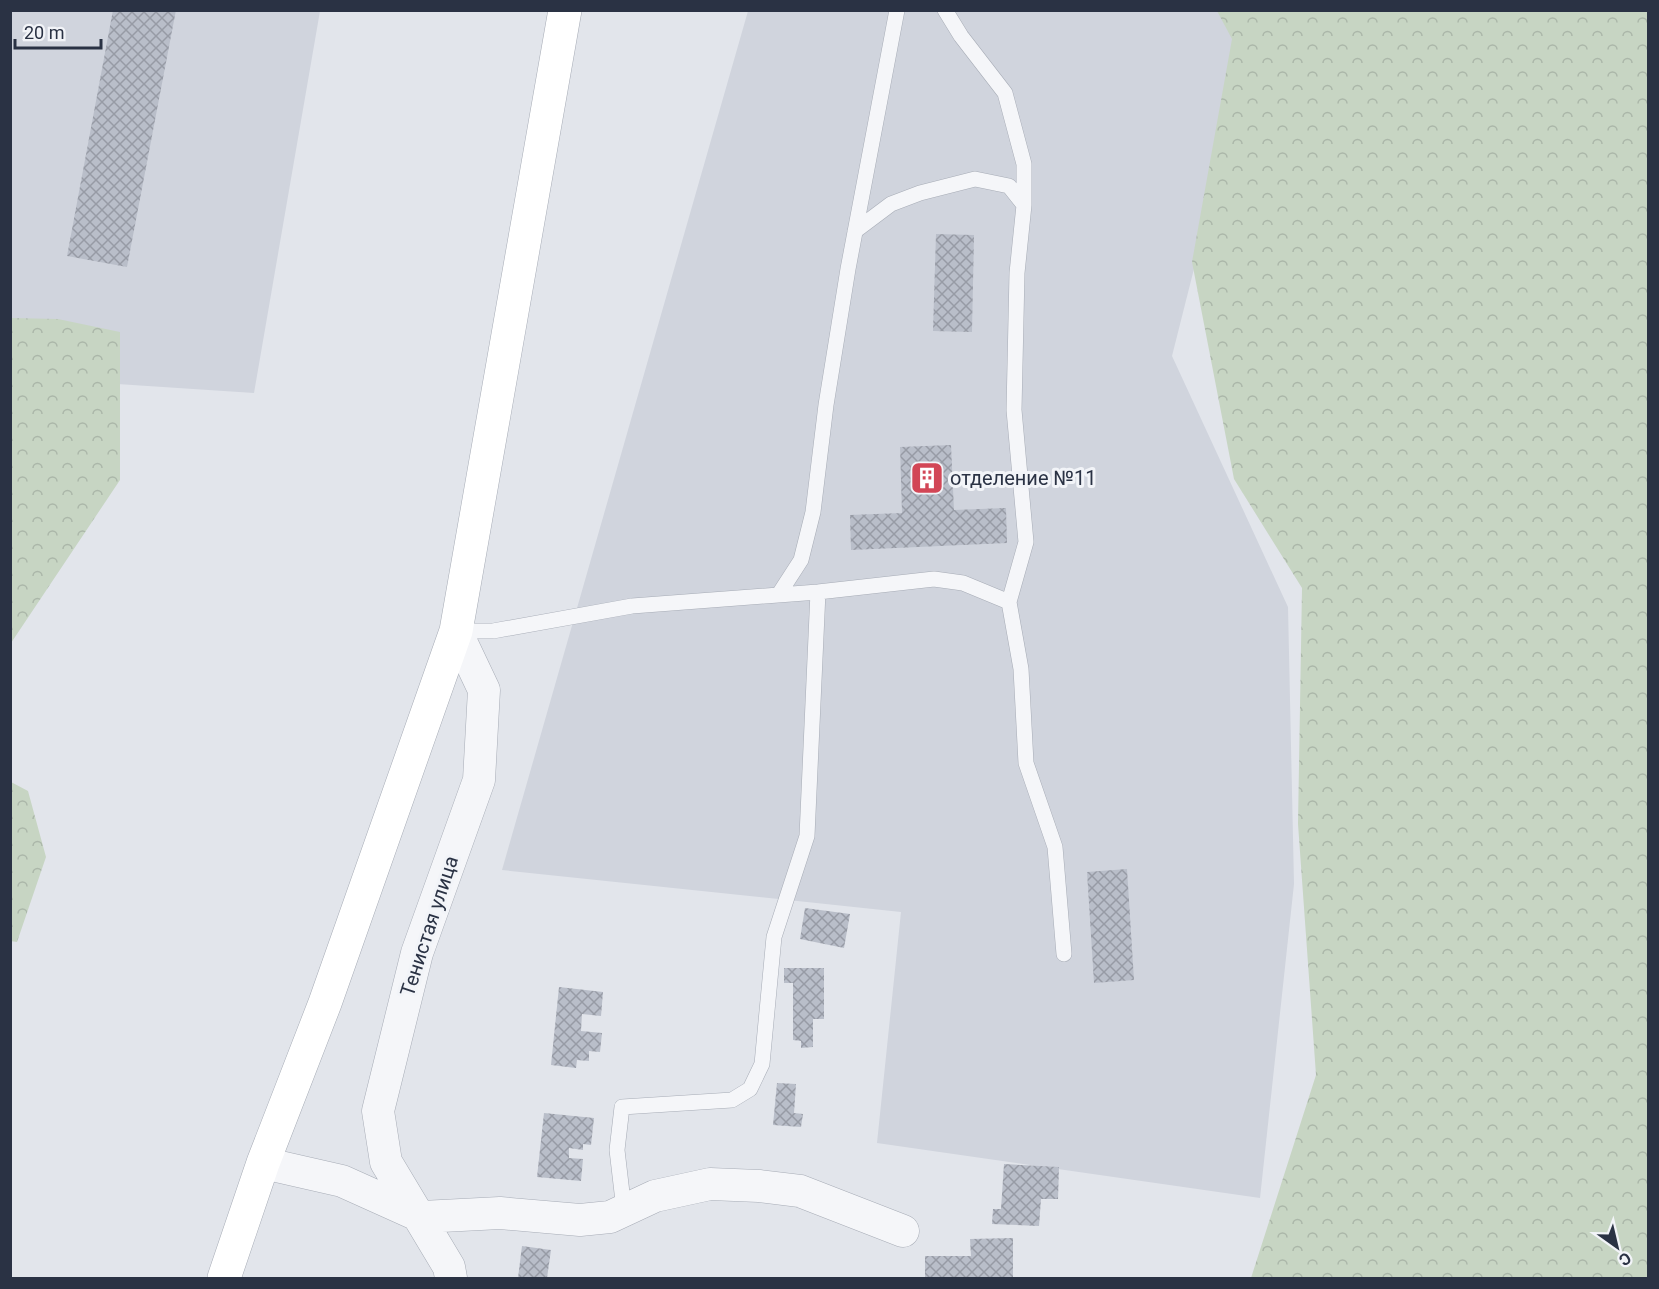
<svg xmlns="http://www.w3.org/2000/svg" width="1659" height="1289" viewBox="0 0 1659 1289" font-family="Roboto,sans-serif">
<defs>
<pattern id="forest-crowns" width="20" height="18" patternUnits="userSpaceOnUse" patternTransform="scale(1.5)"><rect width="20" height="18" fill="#c7d5c3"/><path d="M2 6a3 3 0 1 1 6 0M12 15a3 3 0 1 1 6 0" fill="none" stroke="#abb7a9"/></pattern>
<pattern id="building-cross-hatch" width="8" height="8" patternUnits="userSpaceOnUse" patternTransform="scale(1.5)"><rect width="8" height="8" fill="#b9bec9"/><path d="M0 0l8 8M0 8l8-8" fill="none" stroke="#979ba5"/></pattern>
</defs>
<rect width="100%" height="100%" fill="#e2e5eb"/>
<path fill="#d0d4dd" d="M10,11h310l-66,382 -243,-16z
M748,11h511l-87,345 116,251 6,277 -34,314 -383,-55 24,-231 -399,-42z"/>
<path fill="url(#forest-crowns)" d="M1217,11h431v1267h-397l65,-203 -18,-251 4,-236 -68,-109 -42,-217 40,-223z
M11,318l47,1 62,13v148l-109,163z
M11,782l17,9 18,66 -29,85 -7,-1z"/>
<path fill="url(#building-cross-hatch)" d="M113,10h63l-49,257 -60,-11z
M936,234l38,1 -2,97 -39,-1z
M951,445l3,65 52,-2 1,35 -156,7 -1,-35 52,-2 -2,-66z
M1127,869l7,111 -40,3 -7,-111z
M805,908l45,6 -6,34 -44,-9z
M784,968h40v51h-11v28l-12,1v-7l-8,-1v-57h-9z
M559,987l44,5 -2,24 -19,-2 -1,17 21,2 -2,19 -11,-1v10l-12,-1 -1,8 -25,-3z
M777,1083l19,1 -2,29 9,1 -2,13 -28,-2z
M544,1113l50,5 -3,27 -8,-1v6l-14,-2v10l14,1 -2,22 -44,-4z
M1004,1164l55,3 -1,32h-17l-2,27 -47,-2 1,-15h8z
M1013,1238v39l-88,1v-22h46l-1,-17z
M522,1246l29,4 -4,28h-29z"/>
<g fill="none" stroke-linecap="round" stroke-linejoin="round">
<defs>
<path id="lane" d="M945,10l16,26 44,57 19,71v41l-7,68 -3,137 12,132 -17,60 12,67 5,94 29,84 9,107
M855,231l36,-27 29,-11 55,-14 34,7 15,19
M779,594l22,-34 12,-48 13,-107 22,-136 49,-259
M456,631h37l139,-25 186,-14 116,-13 29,4 46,19
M624,1210l-7,-60 5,-43 110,-7 18,-11 12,-25 12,-127 33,-101 11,-244"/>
<path id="street" d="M263,1163l79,18 80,36 78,-4 80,7 30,-3 45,-21 55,-12 49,2 41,5 103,40
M451,1278l-2,-11 -63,-105 -8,-51 39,-158 62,-173 5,-90 -28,-59"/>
<path id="secondary" d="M224,1278l39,-115 62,-160 131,-372 109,-621"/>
</defs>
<use href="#lane" stroke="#a7acb6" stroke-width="16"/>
<use href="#street" stroke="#a7acb6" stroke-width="33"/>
<use href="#secondary" stroke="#a7acb6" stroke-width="34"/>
<use href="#lane" stroke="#f5f6f9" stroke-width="15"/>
<use href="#street" stroke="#f5f6f9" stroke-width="32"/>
<use href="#secondary" stroke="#fff" stroke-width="33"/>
</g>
<defs>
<symbol id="building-square" viewBox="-11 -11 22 22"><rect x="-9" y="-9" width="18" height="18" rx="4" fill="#d24656" stroke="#f2f4f8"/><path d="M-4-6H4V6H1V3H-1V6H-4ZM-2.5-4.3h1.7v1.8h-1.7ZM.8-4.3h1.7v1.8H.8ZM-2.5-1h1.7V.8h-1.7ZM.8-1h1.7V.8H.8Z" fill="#fff"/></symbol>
</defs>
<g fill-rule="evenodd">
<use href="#building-square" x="908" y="459" width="38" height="38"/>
</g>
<g text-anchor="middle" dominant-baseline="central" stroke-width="6" stroke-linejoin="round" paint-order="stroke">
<g font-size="20" fill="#2a3244" stroke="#f2f4f8" text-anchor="start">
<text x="950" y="478">отделение №11</text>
</g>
<g font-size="20" fill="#2a3244" stroke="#f2f4f8">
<text transform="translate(429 926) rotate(-72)">Тенистая улица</text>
</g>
</g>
<rect width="1659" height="1289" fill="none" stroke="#2a3244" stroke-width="24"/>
<g transform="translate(1617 1247) rotate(146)" stroke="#f2f4f8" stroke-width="4.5" paint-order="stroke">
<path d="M0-4.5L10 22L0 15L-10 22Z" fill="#2a3244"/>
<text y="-9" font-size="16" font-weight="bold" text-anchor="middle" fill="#2a3244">С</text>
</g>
<path d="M15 39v9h86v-9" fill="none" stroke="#2a3244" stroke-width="3"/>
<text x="24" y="39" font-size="18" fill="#2a3244" stroke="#f2f4f8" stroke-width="4.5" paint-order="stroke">20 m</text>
</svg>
